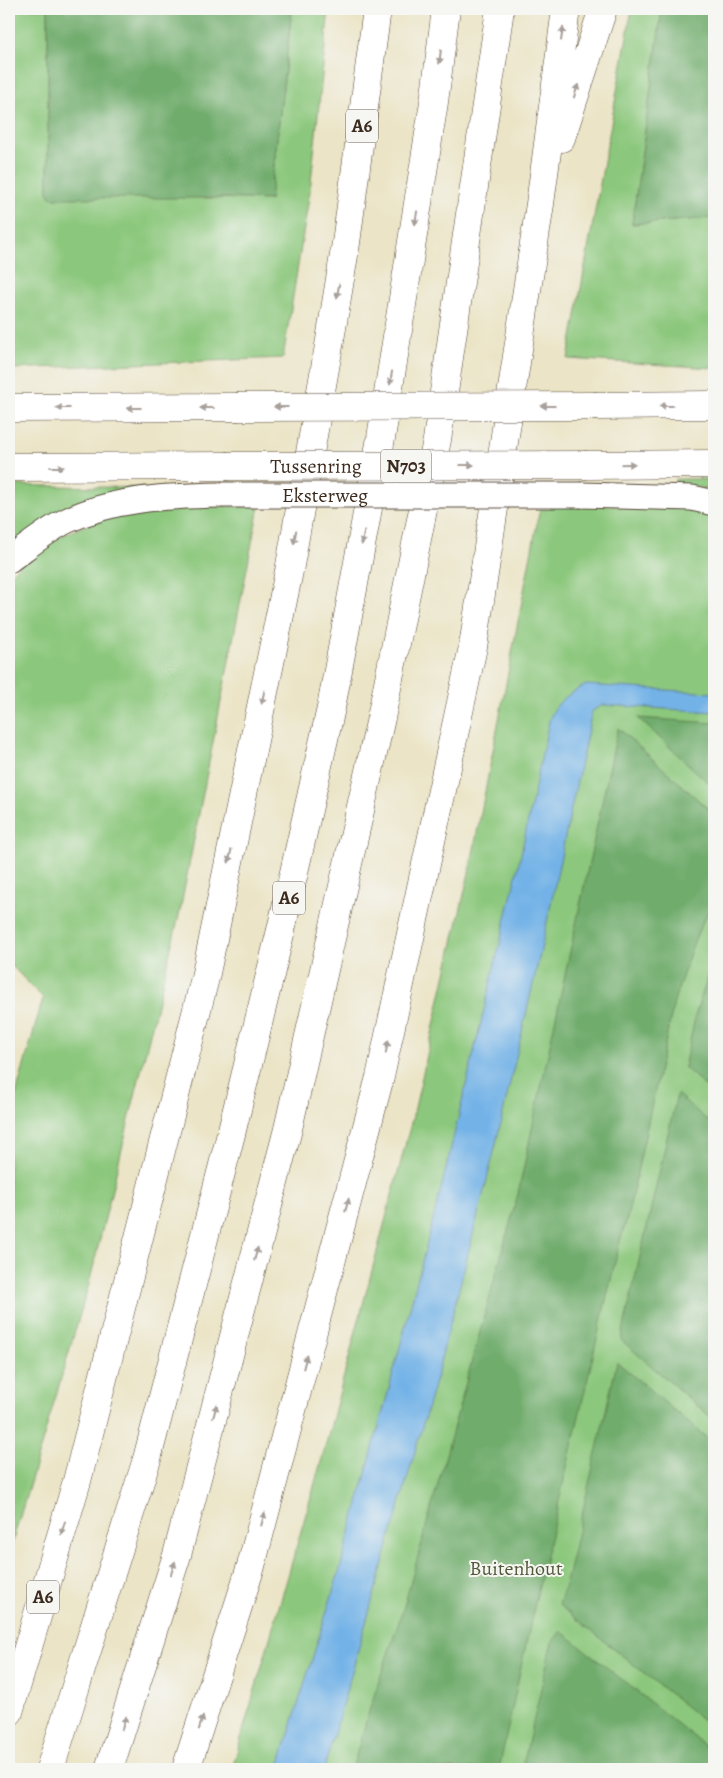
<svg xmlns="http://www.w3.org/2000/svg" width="723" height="1778" viewBox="0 0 723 1778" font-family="Alegreya,serif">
<rect width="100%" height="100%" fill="#f6f6f2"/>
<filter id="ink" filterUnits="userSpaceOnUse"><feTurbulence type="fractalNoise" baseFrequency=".02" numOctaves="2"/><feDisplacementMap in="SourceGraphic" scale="10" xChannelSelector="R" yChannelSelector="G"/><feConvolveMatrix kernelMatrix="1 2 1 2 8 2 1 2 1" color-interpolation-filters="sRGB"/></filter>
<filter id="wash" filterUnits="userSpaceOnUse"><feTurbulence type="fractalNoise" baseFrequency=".0096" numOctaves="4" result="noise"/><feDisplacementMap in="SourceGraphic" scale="20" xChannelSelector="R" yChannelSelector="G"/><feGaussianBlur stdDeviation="1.12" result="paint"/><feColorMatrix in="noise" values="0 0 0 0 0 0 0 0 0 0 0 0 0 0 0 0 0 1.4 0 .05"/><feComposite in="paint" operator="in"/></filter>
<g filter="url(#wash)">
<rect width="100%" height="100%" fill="#ebe4c6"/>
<path fill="#8bc77c" stroke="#63784d" d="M9,9h39v183l222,8 22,-191h37l-19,182 -27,167 -274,11z
M632,9h30l-30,215 82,-6v150l-146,-9z
M675,479h39v11l-38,-6z
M9,485l136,3 -136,58z
M541,503l156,6 17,5v1255h-482l91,-314 91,-343 57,-248z
M166,505l93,2 -79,404 -91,373 -80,270v-435l34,-121 -34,-35v-388c8,-7 17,-17 26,-23 41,-28 83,-39 131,-47z"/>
<path fill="#70ac6c" stroke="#566b45" d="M48,9h244l-22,191 -41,-2h-178l-3,-6z
M662,9h52v209l-82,6z
M638,718l76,5v65z
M618,728l96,86v89c-20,28 -27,63 -39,95l-48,221 -7,22 -87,371 -34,157h-147l18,-61 35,-105 113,-409z
M714,960v134l-30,-27 13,-58z
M677,1094l37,32v294l-93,-80z
M617,1362l97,82v285l-155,-124 9,-30z
M561,1631l153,122v16h-192l30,-127z"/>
<path fill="#73b2e7" stroke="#576e82" d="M586,685l128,8v19l-111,-7 -11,6 -51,239 -48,206 -56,219 -113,394h-46l62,-200 50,-184 54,-208 76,-318 29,-138c7,-21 19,-26 37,-36z"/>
</g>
<g filter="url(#ink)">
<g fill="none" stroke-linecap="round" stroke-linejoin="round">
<defs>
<path id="street" d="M582,495l110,3 22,5
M9,560c18,-13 37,-29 57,-39 48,-23 102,-25 155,-26"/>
<path id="highway" d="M561,138l42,-129
M597,406l117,-1
M9,408l227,-1
M587,465l127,-1
M9,467l217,-1
M9,1712l68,-231 128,-503 84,-407 41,-231 16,-97 31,-234
M50,1769l97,-310 84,-325 50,-204 50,-222 50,-270 53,-336 12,-93
M109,1769l68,-214 111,-426 93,-411 56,-278 63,-431
M186,1769l65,-203 129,-489 93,-430 67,-443 26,-195"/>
</defs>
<use href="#street" stroke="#554637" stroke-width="27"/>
<use href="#highway" stroke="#554637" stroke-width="29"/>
<use href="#street" stroke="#fff" stroke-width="25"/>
<use href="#highway" stroke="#fff" stroke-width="28"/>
<defs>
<g id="street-bridge">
<path id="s1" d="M221,495h361"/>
</g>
<g id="highway-bridge">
<path d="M236,407l361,-1"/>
<path id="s2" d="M226,466l361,-1"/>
</g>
</defs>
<use href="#street-bridge" stroke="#554637" stroke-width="27" stroke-linecap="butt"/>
<use href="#highway-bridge" stroke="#554637" stroke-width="29" stroke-linecap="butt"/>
<use href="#street-bridge" stroke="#fff" stroke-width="25"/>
<use href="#highway-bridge" stroke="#fff" stroke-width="28"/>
</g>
<defs><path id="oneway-solid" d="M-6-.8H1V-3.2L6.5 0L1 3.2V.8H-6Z" transform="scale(1.25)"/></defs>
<g fill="#a79f9a">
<use href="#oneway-solid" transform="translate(562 34) rotate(-82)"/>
<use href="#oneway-solid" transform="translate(440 57) rotate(97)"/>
<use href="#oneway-solid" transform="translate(576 91) rotate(-72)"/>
<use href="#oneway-solid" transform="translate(416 218) rotate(99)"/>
<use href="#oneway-solid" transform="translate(338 291) rotate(99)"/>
<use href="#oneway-solid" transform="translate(391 378) rotate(99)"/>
<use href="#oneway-solid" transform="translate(548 406) rotate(180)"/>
<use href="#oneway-solid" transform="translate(666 406) rotate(180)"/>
<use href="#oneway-solid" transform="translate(281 407) rotate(180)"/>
<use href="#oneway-solid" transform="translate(63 408) rotate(180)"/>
<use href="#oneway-solid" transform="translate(134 408) rotate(-180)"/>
<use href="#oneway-solid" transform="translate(207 408) rotate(180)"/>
<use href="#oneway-solid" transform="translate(628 464) rotate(-1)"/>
<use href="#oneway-solid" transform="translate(467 465)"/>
<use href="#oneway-solid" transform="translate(57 467)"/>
<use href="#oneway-solid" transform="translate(295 537) rotate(100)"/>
<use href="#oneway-solid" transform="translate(363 538) rotate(101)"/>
<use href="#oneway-solid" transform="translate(263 697) rotate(102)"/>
<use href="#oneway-solid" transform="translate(230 856) rotate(102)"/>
<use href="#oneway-solid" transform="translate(387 1047) rotate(-78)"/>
<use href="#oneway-solid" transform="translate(347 1205) rotate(-75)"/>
<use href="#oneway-solid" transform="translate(256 1254) rotate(-75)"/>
<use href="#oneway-solid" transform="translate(305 1362) rotate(-75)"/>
<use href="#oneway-solid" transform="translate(215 1411) rotate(-75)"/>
<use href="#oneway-solid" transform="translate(263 1519) rotate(-75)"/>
<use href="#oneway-solid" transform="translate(63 1528) rotate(107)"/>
<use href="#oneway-solid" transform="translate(173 1568) rotate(-72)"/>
<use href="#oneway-solid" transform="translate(124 1723) rotate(-72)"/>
<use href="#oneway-solid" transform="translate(201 1723) rotate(-72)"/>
</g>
</g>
<g text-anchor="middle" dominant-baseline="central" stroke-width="4" stroke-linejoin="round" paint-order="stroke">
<g fill="#f6f6f2" stroke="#73675e" stroke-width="1">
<rect x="346" y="109.5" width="32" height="33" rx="4"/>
<rect x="381" y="449.5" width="50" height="33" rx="4"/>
<rect x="273" y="881.5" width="32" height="33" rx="4"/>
<rect x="27" y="1580.5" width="32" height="33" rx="4"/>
</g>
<g font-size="19" font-weight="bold" fill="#3b2a1e">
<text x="362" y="126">A6</text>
<text x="406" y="466">N703</text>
<text x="289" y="898">A6</text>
<text x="43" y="1597">A6</text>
</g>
<g font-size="20" fill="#3b2a1e" stroke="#f6f6f2">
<text stroke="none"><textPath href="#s2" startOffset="90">Tussenring</textPath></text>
<text stroke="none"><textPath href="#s1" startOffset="104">Eksterweg</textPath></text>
</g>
<g font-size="20" fill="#53593a" stroke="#f6f6f2">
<text x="516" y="1568">Buitenhout</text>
</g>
</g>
<rect width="723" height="1778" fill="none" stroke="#f6f6f2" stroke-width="30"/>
</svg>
